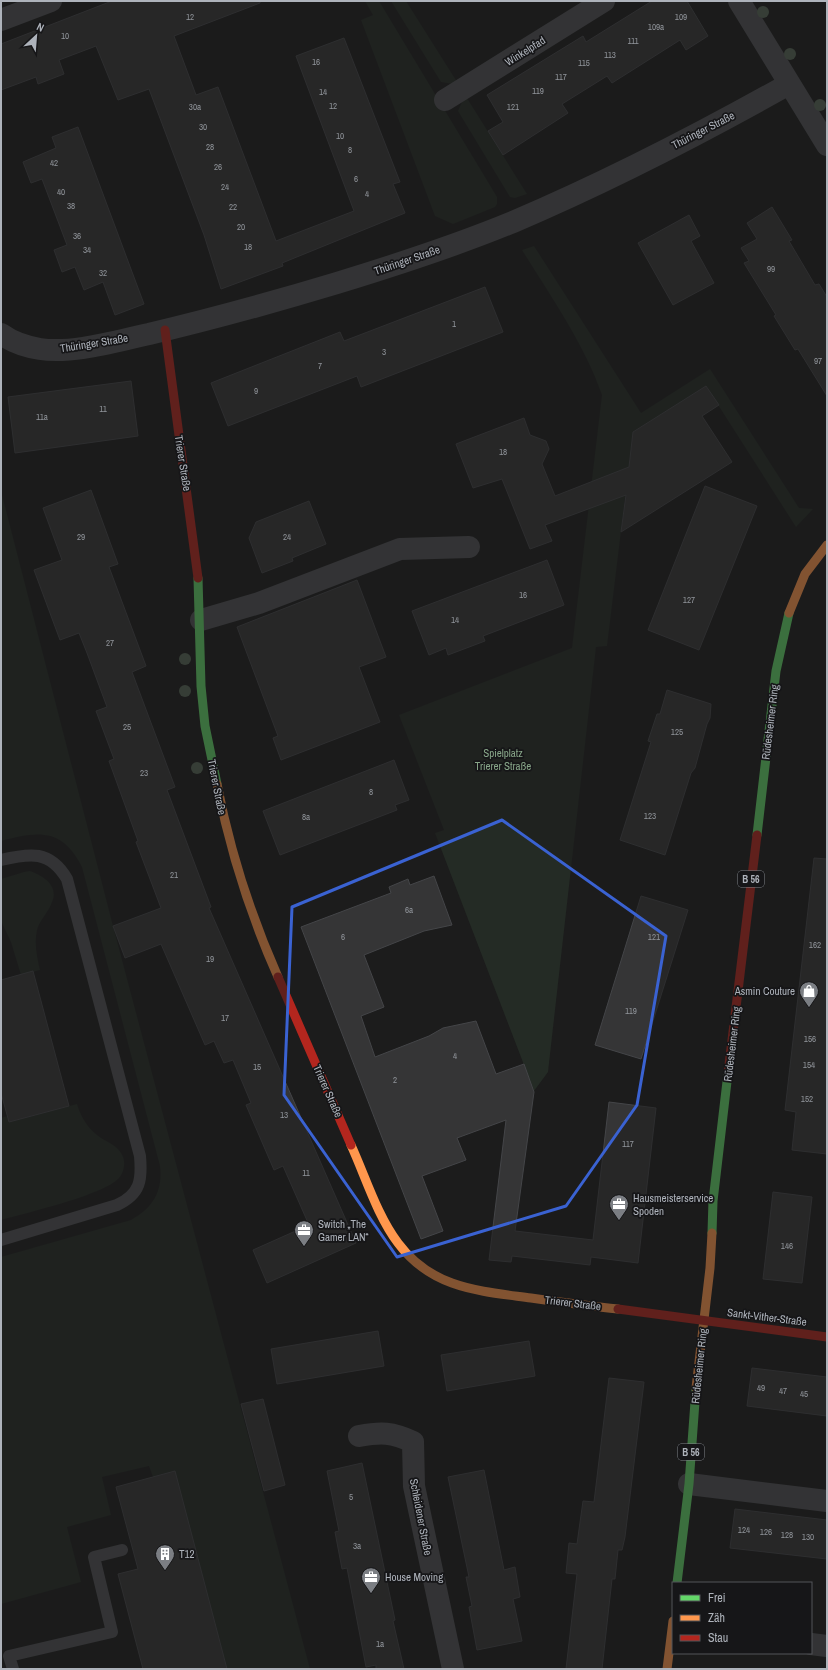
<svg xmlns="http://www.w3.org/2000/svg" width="828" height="1670" viewBox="0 0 828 1670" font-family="'Archivo Narrow',sans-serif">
<rect width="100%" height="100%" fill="#1c1c1c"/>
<path fill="#242b25" d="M365,1h14l118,196v7l-2,3 -42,17 -18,-8 -74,-196 12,-5z
M391,1h15l53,84 -18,-3z
M465,95l62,99 -12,4 -5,-1 -52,-86z
M534,246l107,167 69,-44 89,139 14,1 -17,18 -90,-141 -73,46 -26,214 -11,1 -48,425 -14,19 -99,-258 9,-3 -45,-115 173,-67 30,-253c-17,-50 -52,-100 -80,-145z
M1,491l112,435 197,743h-83l-52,-197 -22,5 -4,-11 -47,11 9,38 -44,12 14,55 -80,22v-347l130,-37c22,-12 32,-29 29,-54l-78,-299c-20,-39 -43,-36 -81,-26z
M30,871c14,5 29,15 22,31 -3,10 -12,17 -15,28 -3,13 0,27 3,40l-19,5 -10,-33 -10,-21v-42l23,-7z
M77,1104c4,14 12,26 24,34 8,5 15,7 20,15 5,7 4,18 -2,25 -15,17 -93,35 -118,42v-102l6,-2 2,6z"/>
<path fill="#353536" stroke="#444548" d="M112,1h148v2l-86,33 22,59 22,-8 58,154 78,-30 -58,-155 48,-18 56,144 -7,2 12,29 -123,50 1,3 -62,23 -17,-54 -55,-146 -31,11 -22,-54 -37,14 5,14 -26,10 -2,-7 -35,13v-46z
M652,1h35l21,35 -22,14 -6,-10 -68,43 -5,-7 -45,28 6,9 -65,42 -15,-24 15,-9 -16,-27 96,-59 3,6z
M78,127l66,177 -29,11 -12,-33 -19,8 -9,-23 -13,5 -8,-22 13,-5 -25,-66 -11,4 -8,-21 33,-14 -4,-11z
M772,207l20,33 -3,1 26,44 4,-1 8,13v99l-29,-47 -3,1 -21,-34 2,-1 -32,-52 5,-2 -8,-13 16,-9 -10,-16z
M689,215l11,21 -9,5 23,42 -41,22 -35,-62z
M485,287l18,45 -142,55 -4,-11 -129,50 -17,-43 129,-51 4,9z
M131,381l7,55 -123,17 -7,-56z
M706,386l13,19 -17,11 30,46 -111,70 5,-37 -81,30 7,16 -22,8 -28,-70 -29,9 -17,-44 68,-26 6,17 16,6 3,8 -7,15 13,32 74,-29 4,-35z
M705,486l52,20 -58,144 -51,-20z
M91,490l27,74 -9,3 37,99 -14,6 43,115 -8,3 44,117 -2,1 147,335 -89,40 -14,-33 56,-25 -26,-59 -9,4 -28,-65 5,-2 -18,-43 -9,3 -10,-22 -9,4 -44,-101 -36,14 -12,-32 48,-18 -25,-66 2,-1 -29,-80 5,-2 -18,-48 11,-4 -20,-54 -8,-20 -19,7 -26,-70 28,-10 -19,-52z
M309,501l17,43 -34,14 1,3 -31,12 -13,-35 7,-16z
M547,560l17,45 -81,31 2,5 -37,14 -2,-7 -17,7 -17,-44z
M357,580l29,77 -27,10 21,55 -99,38 -8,-22 5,-2 -41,-109z
M667,690l44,14 -1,14 -3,6 -12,44 -4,5 -26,82 -45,-15 31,-98 -3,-1 9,-27h3z
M394,760l15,40 -14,5 2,5 -117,45 -17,-44z
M814,858l13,1v295l-35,-4 4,-38 -11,-2z
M434,876l18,49 -28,6 -60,24 20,52 -23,9 14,41 54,-21 14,-8 33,-7 20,53 28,-10 10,28 -19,139 78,9 16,-138 47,6 -18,155 -47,-6 -1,8 -78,-9 -1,6 -22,-2 17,-140 -49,18 9,22 -44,16 21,55 -22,8 -120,-312 90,-34 -2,-6 19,-8 2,6z
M641,896l47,14 -47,149 -46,-14z
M33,971l36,135 -60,16 -8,-29v-113z
M773,1192l39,5 -10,86 -39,-4z
M378,1331l6,35 -107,18 -6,-35z
M529,1341l6,35 -88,15 -6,-36z
M752,1368l75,9v39l-80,-10z
M609,1378l35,4 -19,155 -3,13h-4l-3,29h-3l-10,90h-36l11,-95 -11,-1 3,-30 8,1 6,-43 11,1z
M263,1399l22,86 -21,6 -23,-87z
M362,1463l33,157 -2,1 11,48h-28v-4l-10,2 -19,-99 -5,1 -7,-37 4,-1 -12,-60z
M484,1470l20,100 11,-3 5,30 -7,2 9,42 -45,9 -8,-43 3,-1 -6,-29h3l-21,-100z
M175,1471l52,198h-84l-25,-95 20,-5 -22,-82z
M735,1509l92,11v39l-97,-11z"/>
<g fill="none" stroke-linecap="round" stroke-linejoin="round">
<path stroke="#505155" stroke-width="12" d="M1,860c29,-7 49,-10 66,19l73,277c2,23 1,38 -23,49l-116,35
M13,1669l-4,-13 103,-24 -18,-75 28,-7"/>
<path stroke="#505155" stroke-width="22" d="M739,1l88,144
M1,20l50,-19
M445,100l159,-99
M1,334c11,8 26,13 39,15 33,5 76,-8 109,-15 63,-15 125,-32 188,-51 59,-18 118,-37 176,-61 94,-40 187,-88 276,-138
M201,620l58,-17 141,-54 69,-2
M359,1436c22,-4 33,-4 54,6l1,44 39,183
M689,1484l138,17
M811,1644l16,2"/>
<path stroke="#63d668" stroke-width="9" d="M198,578l3,108 4,40 12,58
M757,835l19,-164 13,-58
M712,1233l1,-32 15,-128
M677,1583l12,-99 7,-96"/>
<path stroke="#ff974d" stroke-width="9" d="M789,613l16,-39 22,-29
M217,784c13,67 33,130 61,193
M351,1145c15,33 26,70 47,98 34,46 82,48 133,55 29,4 58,8 87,11
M696,1388l14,-120 2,-35
M667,1669l6,-48"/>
<path stroke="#b3261e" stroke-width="9" d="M165,330l33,248
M278,977l73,168
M728,1073l29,-238
M618,1309l209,28"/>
</g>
<g fill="#576757">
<circle cx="763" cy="12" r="6"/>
<circle cx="790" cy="54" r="6"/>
<circle cx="820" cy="105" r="6"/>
<circle cx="185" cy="659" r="6"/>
<circle cx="185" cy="691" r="6"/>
<circle cx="197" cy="768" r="6"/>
</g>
<path d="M0 0H828V1670H0ZM502,820l164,116 -29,169 -71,101 -169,51 -113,-162 8,-188z" fill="#1c1c1c" fill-opacity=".55" fill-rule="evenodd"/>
<path fill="none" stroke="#3a62d2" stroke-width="3" stroke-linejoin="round" d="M502,820l164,116 -29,169 -71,101 -169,51 -113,-162 8,-188z"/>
<defs>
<symbol id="shop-pin" viewBox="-11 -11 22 30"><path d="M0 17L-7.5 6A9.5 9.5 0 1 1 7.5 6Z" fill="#7b7e83" stroke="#161618"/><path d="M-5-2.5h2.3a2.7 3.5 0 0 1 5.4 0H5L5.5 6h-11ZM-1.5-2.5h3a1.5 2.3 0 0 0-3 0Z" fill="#fff"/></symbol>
<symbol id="office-pin" viewBox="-11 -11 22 30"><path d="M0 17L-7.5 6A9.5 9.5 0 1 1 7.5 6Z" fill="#7b7e83" stroke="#161618"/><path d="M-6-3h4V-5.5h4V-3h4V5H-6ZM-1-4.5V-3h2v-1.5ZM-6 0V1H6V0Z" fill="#fff"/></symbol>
<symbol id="building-pin" viewBox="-11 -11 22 30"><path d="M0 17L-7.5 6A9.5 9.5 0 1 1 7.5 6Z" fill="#7b7e83" stroke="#161618"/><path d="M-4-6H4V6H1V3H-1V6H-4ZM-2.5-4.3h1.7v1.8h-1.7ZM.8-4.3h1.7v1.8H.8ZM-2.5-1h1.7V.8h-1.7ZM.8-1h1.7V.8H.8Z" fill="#fff"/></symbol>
</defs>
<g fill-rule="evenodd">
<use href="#shop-pin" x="798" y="980" width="22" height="30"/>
<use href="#office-pin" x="608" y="1193" width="22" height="30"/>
<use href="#office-pin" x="293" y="1219" width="22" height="30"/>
<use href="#building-pin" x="154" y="1543" width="22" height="30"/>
<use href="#office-pin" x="360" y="1566" width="22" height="30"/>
</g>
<g text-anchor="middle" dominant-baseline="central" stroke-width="3.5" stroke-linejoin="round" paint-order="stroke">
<g font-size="9" fill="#90949a">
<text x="190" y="17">12</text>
<text x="681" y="17">109</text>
<text x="656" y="27">109a</text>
<text x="65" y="36">10</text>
<text x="633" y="41">111</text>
<text x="610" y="55">113</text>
<text x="316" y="62">16</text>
<text x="584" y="63">115</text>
<text x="561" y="77">117</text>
<text x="538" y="91">119</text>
<text x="323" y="92">14</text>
<text x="333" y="106">12</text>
<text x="195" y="107">30a</text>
<text x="513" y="107">121</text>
<text x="203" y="127">30</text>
<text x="340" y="136">10</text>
<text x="210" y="147">28</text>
<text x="350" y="150">8</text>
<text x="54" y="163">42</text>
<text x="218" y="167">26</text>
<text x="356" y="179">6</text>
<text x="225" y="187">24</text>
<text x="61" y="192">40</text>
<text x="367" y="194">4</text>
<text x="71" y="206">38</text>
<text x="233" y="207">22</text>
<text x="241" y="227">20</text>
<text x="77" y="236">36</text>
<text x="248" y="247">18</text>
<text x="87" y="250">34</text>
<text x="771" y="269">99</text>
<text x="103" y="273">32</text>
<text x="454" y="324">1</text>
<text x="384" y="352">3</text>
<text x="818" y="361">97</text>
<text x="320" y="366">7</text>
<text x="256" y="391">9</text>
<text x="103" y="409">11</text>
<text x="42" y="417">11a</text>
<text x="503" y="452">18</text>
<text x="81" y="537">29</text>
<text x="287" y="537">24</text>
<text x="523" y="595">16</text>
<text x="689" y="600">127</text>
<text x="455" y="620">14</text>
<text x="110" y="643">27</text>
<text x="127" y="727">25</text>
<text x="677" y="732">125</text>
<text x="144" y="773">23</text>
<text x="371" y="792">8</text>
<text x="650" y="816">123</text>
<text x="306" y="817">8a</text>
<text x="174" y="875">21</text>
<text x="409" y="910">6a</text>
<text x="343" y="937">6</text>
<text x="654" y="937">121</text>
<text x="815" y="945">162</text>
<text x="210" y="959">19</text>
<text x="631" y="1011">119</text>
<text x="225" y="1018">17</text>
<text x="810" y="1039">156</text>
<text x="455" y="1056">4</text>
<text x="809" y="1065">154</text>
<text x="257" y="1067">15</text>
<text x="395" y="1080">2</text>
<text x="807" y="1099">152</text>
<text x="284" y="1115">13</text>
<text x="628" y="1144">117</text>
<text x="306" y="1173">11</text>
<text x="787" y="1246">146</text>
<text x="761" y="1388">49</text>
<text x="783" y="1391">47</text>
<text x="804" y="1394">45</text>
<text x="351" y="1497">5</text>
<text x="744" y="1530">124</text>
<text x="766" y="1532">126</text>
<text x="787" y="1535">128</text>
<text x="808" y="1537">130</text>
<text x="357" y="1546">3a</text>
<text x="380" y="1644">1a</text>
</g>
<g fill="#161618" stroke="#80848a" stroke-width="1">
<rect x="738" y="871" width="26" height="16" rx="3"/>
<rect x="678" y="1444" width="26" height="16" rx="3"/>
</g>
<g font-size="10" font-weight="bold" fill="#aeb3bb">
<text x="751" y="879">B 56</text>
<text x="691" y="1452">B 56</text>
</g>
<g font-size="11" fill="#aeb3bb" stroke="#161618">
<text transform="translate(525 51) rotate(-32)">Winkelpfad</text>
<text transform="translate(703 130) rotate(-27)">Thüringer Straße</text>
<text transform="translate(407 260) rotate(-19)">Thüringer Straße</text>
<text transform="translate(94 343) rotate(-9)">Thüringer Straße</text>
<text transform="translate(183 463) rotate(81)">Trierer Straße</text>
<text transform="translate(770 722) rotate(-83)">Rüdesheimer Ring</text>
<text transform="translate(217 787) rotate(79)">Trierer Straße</text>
<text transform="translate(732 1044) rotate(-83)">Rüdesheimer Ring</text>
<text transform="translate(328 1091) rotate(66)">Trierer Straße</text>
<text transform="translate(573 1303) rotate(7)">Trierer Straße</text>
<text transform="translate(767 1317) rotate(7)">Sankt-Vither-Straße</text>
<text transform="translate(699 1366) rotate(-84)">Rüdesheimer Ring</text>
<text transform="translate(421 1517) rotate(79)">Schleidener Straße</text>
</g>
<g font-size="11" fill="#87a588" stroke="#161618">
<text x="503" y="753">Spielplatz<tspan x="503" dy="13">Trierer Straße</tspan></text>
</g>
<g font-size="11" fill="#aeb3bb" stroke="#161618" text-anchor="start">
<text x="795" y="991" text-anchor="end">Asmin Couture</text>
<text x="633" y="1198">Hausmeisterservice<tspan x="633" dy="13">Spoden</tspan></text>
<text x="318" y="1224">Switch „The<tspan x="318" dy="13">Gamer LAN“</tspan></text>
<text x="179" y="1554">T12</text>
<text x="385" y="1577">House Moving</text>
</g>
</g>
<rect width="828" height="1670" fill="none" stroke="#aeb3bb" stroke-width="4"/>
<rect x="672" y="1582" width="140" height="72" fill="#161618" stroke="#535559"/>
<rect x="680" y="1595" width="20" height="6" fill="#63d668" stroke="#535559"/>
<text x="708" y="1602" font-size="12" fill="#aeb3bb">Frei</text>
<rect x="680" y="1615" width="20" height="6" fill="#ff974d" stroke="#535559"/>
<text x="708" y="1622" font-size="12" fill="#aeb3bb">Zäh</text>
<rect x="680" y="1635" width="20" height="6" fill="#b3261e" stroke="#535559"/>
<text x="708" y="1642" font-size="12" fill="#aeb3bb">Stau</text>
<g transform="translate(36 36) rotate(26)" stroke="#161618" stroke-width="3" paint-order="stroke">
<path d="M0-3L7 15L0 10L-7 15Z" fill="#aeb3bb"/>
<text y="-6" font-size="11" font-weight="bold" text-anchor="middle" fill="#aeb3bb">N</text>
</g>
</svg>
